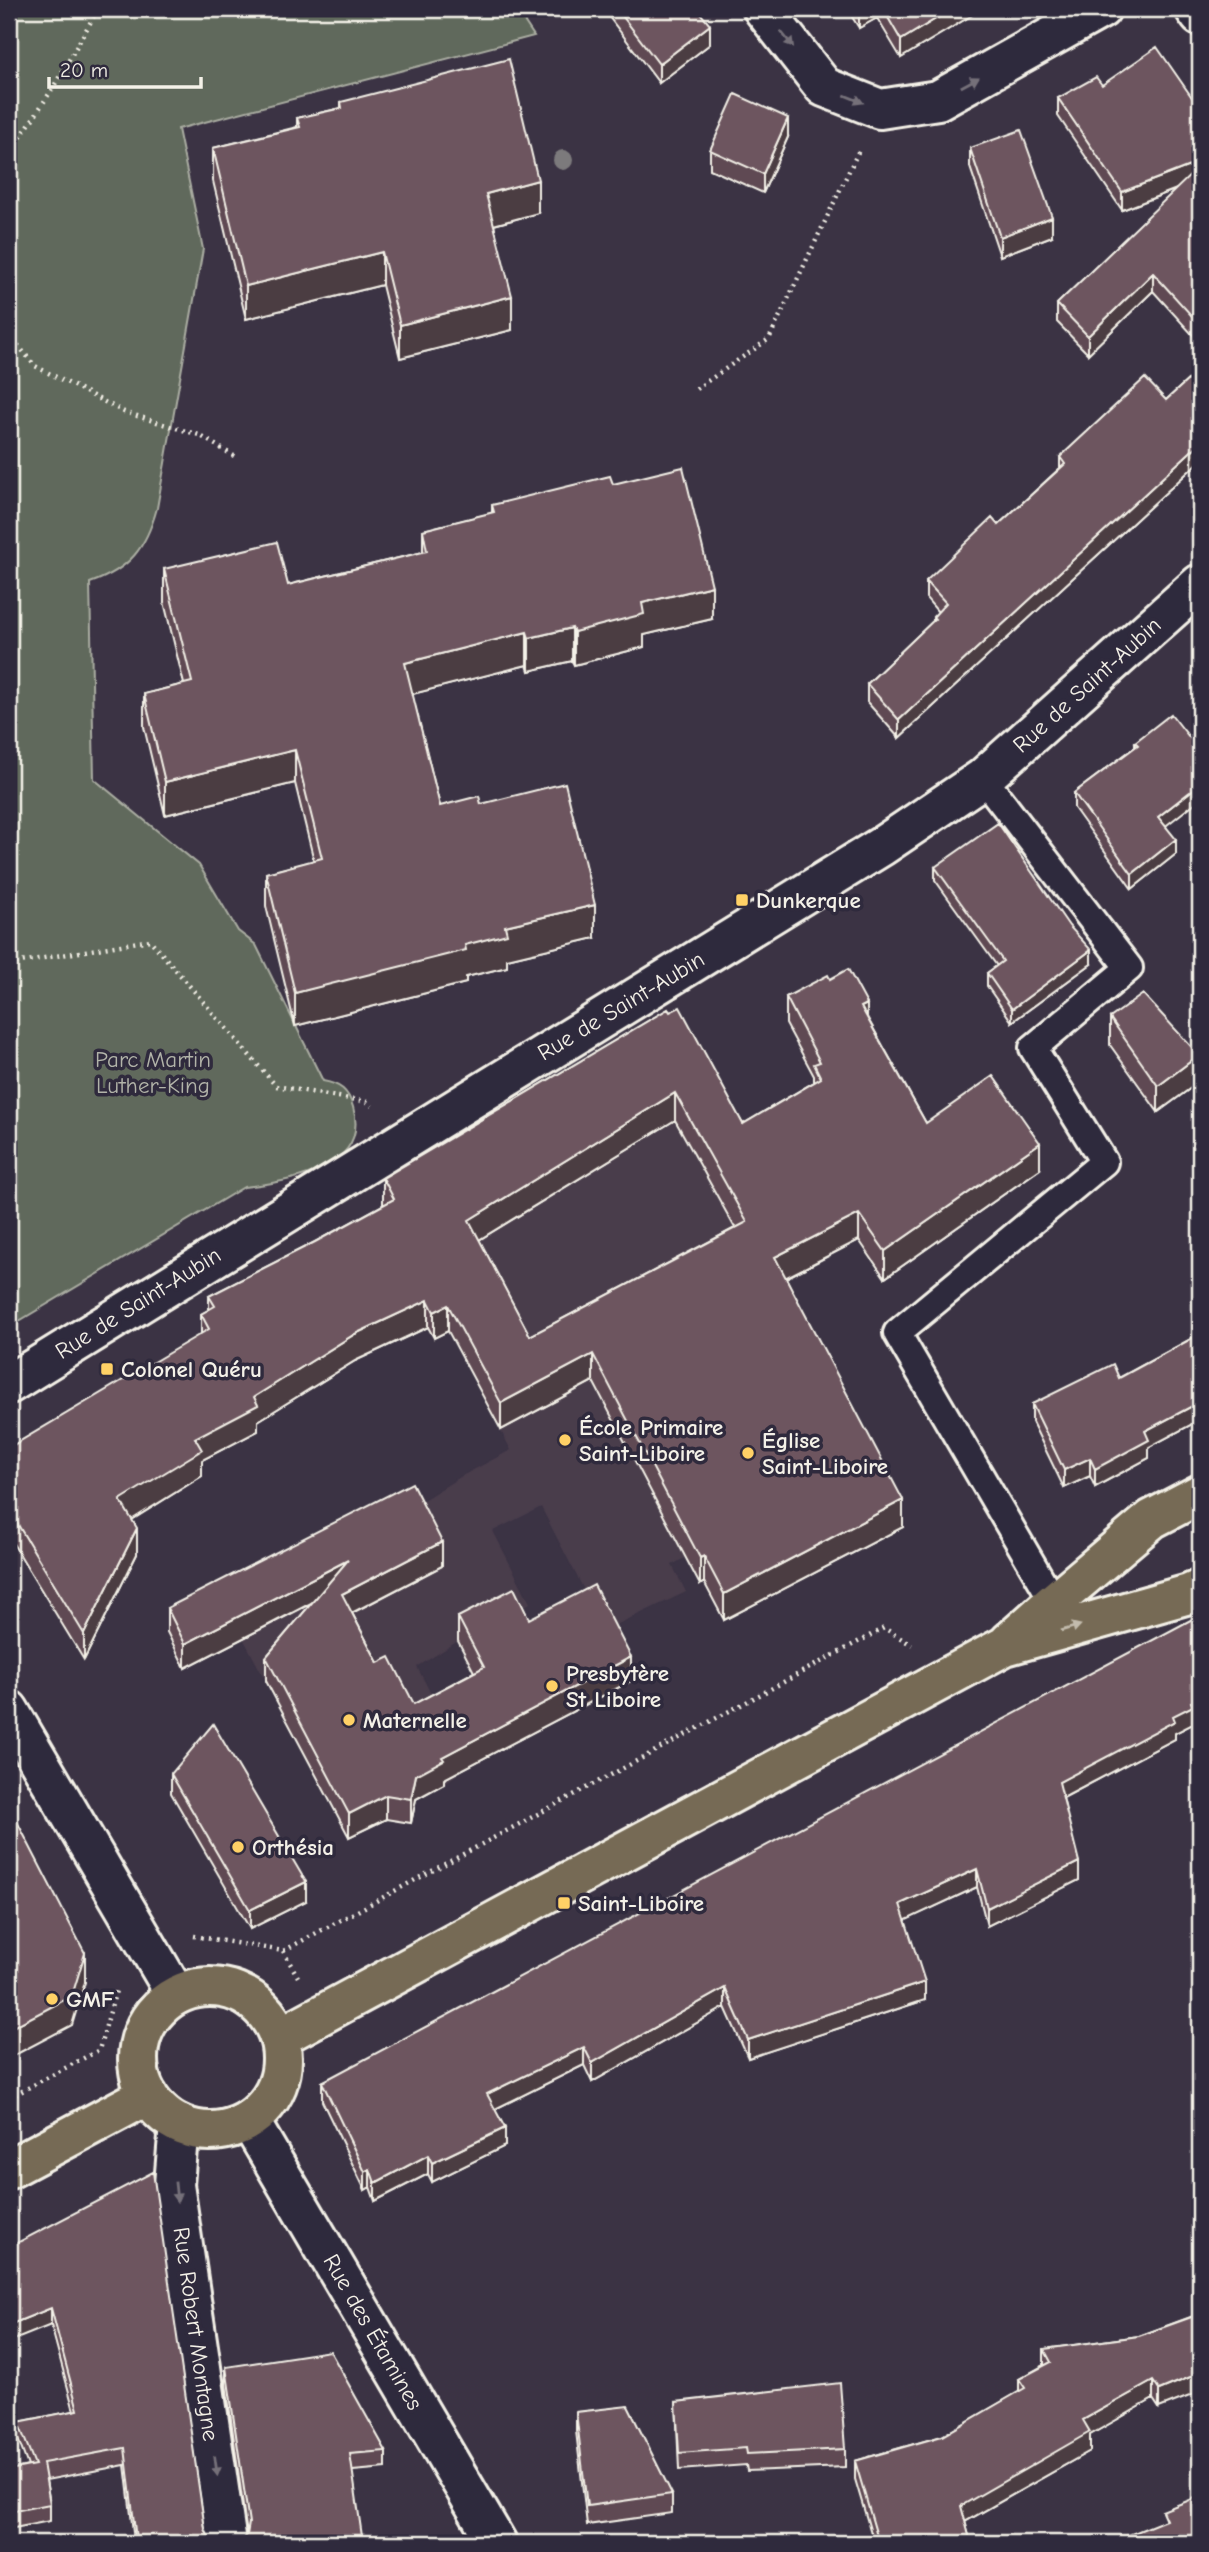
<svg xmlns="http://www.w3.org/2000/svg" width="1209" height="2552" viewBox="0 0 1209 2552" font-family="'Comic Neue',sans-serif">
<rect width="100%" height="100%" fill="#3b3344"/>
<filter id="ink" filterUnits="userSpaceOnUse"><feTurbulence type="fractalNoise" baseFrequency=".0143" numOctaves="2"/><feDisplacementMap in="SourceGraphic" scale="14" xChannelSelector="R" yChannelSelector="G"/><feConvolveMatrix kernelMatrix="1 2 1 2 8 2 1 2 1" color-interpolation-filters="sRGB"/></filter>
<g filter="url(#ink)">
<path fill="#4a3d4c" d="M621,1062l163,167 -98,328 -14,8 14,27 -81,38 -64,-123 -48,24 37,72 -72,38 -41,26 52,99 -25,18 -95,53 -106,-199 169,-131 50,-31 49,-26 -128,-245z"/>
<path fill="#61695c" stroke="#aaada2" stroke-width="2" d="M9,9h507l18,27 -356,93 25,120 -46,259c-11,40 -27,61 -67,75l4,196 105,86 39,66 18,14 67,136c17,3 25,9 30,26 18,62 -65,75 -109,80l-235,140z"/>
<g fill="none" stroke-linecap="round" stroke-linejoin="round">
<defs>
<path id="service" d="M983,778l146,190 -96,80 71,114 -207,171 157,269"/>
<path id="minor" d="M763,9l61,78 56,22 58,-9 163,-91
M1195,9l5,7
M9,1384l873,-538 101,-68 217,-194
M9,1710l167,285
M249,2120l248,423
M179,2124l-5,61 53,358"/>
<path id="primary" d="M1009,1642l45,-40 98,-83 48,-25
M138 2059a72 72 0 1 1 144 0a72 72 0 1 1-144 0Z
M280,2037l725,-391 184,-52 11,-5
M9,2169l139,-74"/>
</defs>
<use href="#service" stroke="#f4f1e8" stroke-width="32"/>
<use href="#minor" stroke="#f4f1e8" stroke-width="44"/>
<use href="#primary" stroke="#f4f1e8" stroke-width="44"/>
<path stroke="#f4f1e8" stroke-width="4.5" stroke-dasharray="2 5" stroke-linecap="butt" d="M9,155l44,-67 45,-79
M9,334l26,32 89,46 75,23 35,21
M696,389l73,-50 90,-189
M9,964l141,-24 126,146 91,16 5,4
M194,1936l89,15 601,-323 28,17
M283,1951l15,26
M9,2098l90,-48 18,-63"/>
<use href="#service" stroke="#2f2a3d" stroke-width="26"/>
<use href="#minor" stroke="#2f2a3d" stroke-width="38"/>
<use href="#primary" stroke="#766a54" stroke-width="38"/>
</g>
<circle fill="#7c7a7c" cx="563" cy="160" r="10"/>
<path fill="#5e4952" stroke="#f4f1e8" stroke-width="2" fill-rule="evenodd" d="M603,9h94l13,35 -51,39z
M847,9h127v5l-73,44 -24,-40 -18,10z
M1102,85l98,24v234l-47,-52 -65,63 -31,-32v-18l120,-115 -55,21 -64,-94v-18z
M341,102l197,111 -44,12 18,105 -112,28 -18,-73 -136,34 -33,-138v-33l84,-21v-9l44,-10z
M788,137l-25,56 -53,-24v-19z
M970,148l82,88 -52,20 -30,-89z
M1200,369v92l-301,277 -32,-36v-18l66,-63v-4l5,-5 -12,-14v-17l72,-56 62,-57v-11l106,-57z
M613,484l99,135 -68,16v12l-70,18 -2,-4 -43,10 -2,-6 -115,29 28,112 41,-2 114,134 -88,21v8l-41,10v6l-171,43 -29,-120v-33l48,-12 -19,-78 -130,32 -21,-88v-33l40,-10 -20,-82v-33l124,16 135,-33v-22l69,-17v-8z
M1135,742l65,9 -34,75 10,28 -44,35 -58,-81v-15l61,-46z
M935,867l156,97 -79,58 -25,-36v-13l10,-7 -62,-86z
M1200,953v32l-2,-4v-27z
M830,979l37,38 59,106 114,46 -155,109 -26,-38 -73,38 117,249 -179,93 -20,-38 -4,3 -107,-204 -92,49 -53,-99 -14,7 -6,-11 -73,34 -97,60v10l-56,29v16l-70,44 5,34 -53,106 -75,-123v-75l192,-128v-20l8,-4v-14l106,-54 68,-37v-27l285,-169 75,115 71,-42v-6l-28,-52v-27zM675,1120l60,108 -205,108 -51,-96z
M1110,1018l89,64 -41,30 -48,-67z
M1200,1334v86l-51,27v11l-54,29 -5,-11 -26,12 -32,-66v-18l87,-26z
M442,1566l-90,47 26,50 36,41 60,-32 -16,-31v-24l71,2 102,62 -187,98v5l-28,15 -5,24 -25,-4 -37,18 -83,-156v-24l46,-54 -127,65 -18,-36v-24z
M1193,1720v4l-18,9v6l-112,59 16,82 -92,46 -10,-39 -72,33 20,80 -177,58 -23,-51 -133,75 -8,-17 -89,44 10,37 -73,36 -4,-8 -53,27 -5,-14 -5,3 -43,-89v-19z
M171,1774l135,127 -56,28 -79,-136z
M9,2247l196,282 -71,11 -9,-75 -79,15 4,24v17l-41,8v-59l19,-4 -10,-27v-17l56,-11 -23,-86z
M1196,2315l-37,93 -6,-9 -63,36v16l-125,71 6,21h-97l-19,-64v-18l87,-25 77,-44v-13l25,-14v-16l95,-13z
M226,2367l160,84v17l-33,3 -106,64 -21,-151z
M676,2402l169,47v18l-98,4 -1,-6 -67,5z
M576,2412l96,82v19l-85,12 -11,-94z"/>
<path fill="#4c3c42" stroke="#f4f1e8" stroke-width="2" d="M861,9h16v9l-18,10v-18z
M952,9h22v5l-73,44v-18z
M710,25v19l-51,39v-19z
M788,118v19l-25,56v-19z
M1200,162v18l-78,30v-18z
M538,180v33l-52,14v-33z
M1052,217v19l-52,20v-19z
M382,252v33l-136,34v-33z
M1153,273v18l-65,63v-18z
M512,296v34l-112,28v-33z
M1200,443v18l-301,277v-18z
M712,586v33l-68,16v12l-70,18v-33l68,-29z
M572,628v33l-43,10v-33z
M527,632v33l-122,31v-33z
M295,750v33l-130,32v-33z
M1200,784v15l-42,33v-15z
M1176,839v15l-44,35v-15z
M595,905v33l-88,21v8l-41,10v6l-171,43v-33l170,-48 40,-19z
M1091,950v14l-79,58v-13z
M867,1004v26l-6,-23z
M1199,1055v27l-41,30v-26z
M675,1093v27l-206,126v-26z
M1040,1143v26l-155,109v-27z
M859,1214v26l-84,43v-26z
M428,1300v27l-73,34 -97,60v10l-56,29v16l-82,51v-27l75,-62 59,-41 101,-63z
M448,1305v26l-14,7v-26z
M593,1354v27l-92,49v-27z
M1200,1402v18l-51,27v11l-54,29v-18l50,-38z
M1090,1458v18l-26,12v-18z
M903,1500v27l-179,93v-26z
M137,1528v26l-53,106v-26z
M442,1542v24l-100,52v-24z
M704,1556v26l-4,3v-27z
M348,1560v24l-163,84v-24z
M631,1657v24l-187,98v5l-28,15 -5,24v-24l5,-24 26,-18z
M1200,1698v18l-7,4v4l-18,9v6l-116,61v-18l114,-66 18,-14z
M386,1795v24l-37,18v-23z
M1079,1862v18l-92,46v-18z
M977,1869v18l-77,36v-19z
M306,1882v19l-56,28v-19z
M85,1953v29l-13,43 -63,33v-29z
M925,1982v18l-177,58v-18z
M725,1988v19l-133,75v-19z
M584,2047v18l-97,48v-19z
M505,2128v18l-73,36v-19z
M428,2155v19l-53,27v-18z
M370,2169v18l-5,3v-18z
M51,2308v17l-42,17v-17z
M1200,2373v19l-41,16v-18z
M1153,2381v18l-63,36v16l-129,73v-18l122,-86z"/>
<path fill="#6d555f" stroke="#f4f1e8" stroke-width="2" fill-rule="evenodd" d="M617,9h80l13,16 -51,39z
M883,9h69l-51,31z
M1157,47l43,62v53l-78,30 -64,-94 38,-21 6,8z
M509,59l29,121 -52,14 26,102 -112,29 -18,-73 -136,34 -33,-138 87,-21 -3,-9 45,-10 -1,-6z
M735,94l53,24 -25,56 -53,-24z
M1021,130l31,87 -52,20 -30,-89z
M1200,166v159l-47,-52 -65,63 -31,-32z
M1200,369v74l-301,277 -32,-36 68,-65 -2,-2 13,-14 -20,-22 66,-63 6,7 67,-61 -5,-7 85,-79 21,22z
M683,467l29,119 -70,17 2,11 -70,18 -2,-4 -43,10 -2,-6 -122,31 35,143 39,-10 2,8 84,-21 30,122 -90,21 2,8 -42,11 1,5 -171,43 -29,-120 56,-15 -27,-108 -130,32 -21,-88 48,-12 -28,-113 113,-27 11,43 139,-34 -4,-21 71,-18 -2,-7 118,-29 3,8z
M1171,714l29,37v33l-42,33 18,22 -44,35 -58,-81 64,-48 -3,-3z
M998,823l71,103 22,24 -79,59 -25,-36 16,-12 -68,-94z
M848,969l19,35 -6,3 65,116 67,-47 47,67 -155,108 -26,-37 -84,43 128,243 -179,94 -20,-38 -4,2 -107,-204 -92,49 -53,-98 -14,7 -6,-12 -73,34 -101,63 4,8 -63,33 7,12 -82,50 17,28 -53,106 -75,-124v-48l3,-16 197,-117 -8,-15 14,-8 -6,-10 106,-54 79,-43 -11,-21 285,-169 2,3 10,-5 63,117 78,-46 -7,-14 6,-2 -34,-65 42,-22 2,4zM675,1093l72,129 -217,114 -61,-116z
M1143,994l56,61 -41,31 -48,-68z
M1200,1334v68l-55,29 4,9 -54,29 -5,-11 -26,12 -32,-66 81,-40 6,14z
M412,1483l30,59 -100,52 36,69 12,-6 24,47 70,-37 -26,-50 56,-29 15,31 65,-34 37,72 -189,100 2,3 -28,15 -5,24 -25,-4 -37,19 -83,-157 82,-97 -163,84 -18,-36z
M1200,1615v83l-9,4 2,4 -20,10 2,5 -116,61 20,80 -92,46 -10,-39 -77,35 25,78 -177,58 -23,-52 -133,75 -8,-16 -97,47 18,34 -73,35 -4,-8 -53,28 -5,-14 -5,3 -43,-90z
M213,1724l93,158 -56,28 -79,-136z
M9,1806l76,147 -13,43 -63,33z
M153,2172l52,357 5,11 5,3h-93l14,-4 -11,-91 -82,15 7,41 -41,8v-42l26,-5 -17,-43 60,-12 -27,-102 -42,17v-78z
M1200,2314v59l-41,17 -6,-9 -70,39 7,12 -129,74 10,37h-92l-24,-82 87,-25 83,-48 -6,-9 32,-17 -7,-13 95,-13z
M330,2351l56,100 -36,3 13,89h-123l7,-8 2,-12 -23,-156z
M840,2383l5,66 -98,5 -1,-6 -67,5 -3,-51z
M628,2406l44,88 -85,12 -11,-94z
M1200,2496v47h-91l57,-23 -4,-9z"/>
<defs><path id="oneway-solid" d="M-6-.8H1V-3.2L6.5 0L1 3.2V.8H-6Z" transform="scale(1.75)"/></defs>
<g fill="#747079">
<use href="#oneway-solid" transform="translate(787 39) rotate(51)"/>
<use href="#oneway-solid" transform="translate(970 82) rotate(-29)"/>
<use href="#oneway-solid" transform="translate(854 99) rotate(22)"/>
<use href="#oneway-solid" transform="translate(176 2192) rotate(84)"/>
<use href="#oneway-solid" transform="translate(216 2466) rotate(82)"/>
</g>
<use fill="#c2bbad" href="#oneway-solid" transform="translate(1071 1628) rotate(-16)"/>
</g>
<g fill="#ffd166" stroke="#2f2a3d" stroke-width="2.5">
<rect x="735" y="893" width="14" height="14" rx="3.5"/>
<rect x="100" y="1362" width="14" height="14" rx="3.5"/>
<circle cx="565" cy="1440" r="7"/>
<circle cx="748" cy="1453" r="7"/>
<circle cx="552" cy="1686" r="7"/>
<circle cx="349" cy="1720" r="7"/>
<circle cx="238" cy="1847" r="7"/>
<rect x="557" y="1896" width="14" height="14" rx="3.5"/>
<circle cx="52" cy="1999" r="7"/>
</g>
<g text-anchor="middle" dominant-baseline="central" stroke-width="7" stroke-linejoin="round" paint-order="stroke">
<g font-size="23" fill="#f4f1e8" stroke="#2f2a3d">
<text transform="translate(1087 685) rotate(-42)">Rue de Saint-Aubin</text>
<text transform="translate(621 1006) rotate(-31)">Rue de Saint-Aubin</text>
<text transform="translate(138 1303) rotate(-32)">Rue de Saint-Aubin</text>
<text transform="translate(373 2332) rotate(60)">Rue des Étamines</text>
<text transform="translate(196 2334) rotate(82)">Rue Robert Montagne</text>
</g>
<g font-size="23" font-weight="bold" fill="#f4f1e8" stroke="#2f2a3d" text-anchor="start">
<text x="756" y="900">Dunkerque</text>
<text x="121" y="1369">Colonel Quéru</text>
<text x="579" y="1427">École Primaire<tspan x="579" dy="26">Saint-Liboire</tspan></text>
<text x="762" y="1440">Église<tspan x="762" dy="26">Saint-Liboire</tspan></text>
<text x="566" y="1673">Presbytère<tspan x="566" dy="26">St Liboire</tspan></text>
<text x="363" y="1720">Maternelle</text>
<text x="252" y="1847">Orthésia</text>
<text x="578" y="1903">Saint-Liboire</text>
<text x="66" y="1999">GMF</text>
</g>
<g font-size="23" fill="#b2b4a9" stroke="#2f2a3d">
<text x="153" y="1059">Parc Martin<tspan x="153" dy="26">Luther-King</tspan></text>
</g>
</g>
<rect width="1209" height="2552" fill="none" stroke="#2f2a3d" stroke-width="35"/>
<rect x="18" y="18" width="1174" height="2517" fill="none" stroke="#f4f1e8" stroke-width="2.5" filter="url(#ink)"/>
<path d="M49 77v10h152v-10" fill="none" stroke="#f4f1e8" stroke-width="3.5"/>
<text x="60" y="77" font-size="21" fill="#f4f1e8" stroke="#2f2a3d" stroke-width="5" paint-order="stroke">20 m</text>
</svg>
